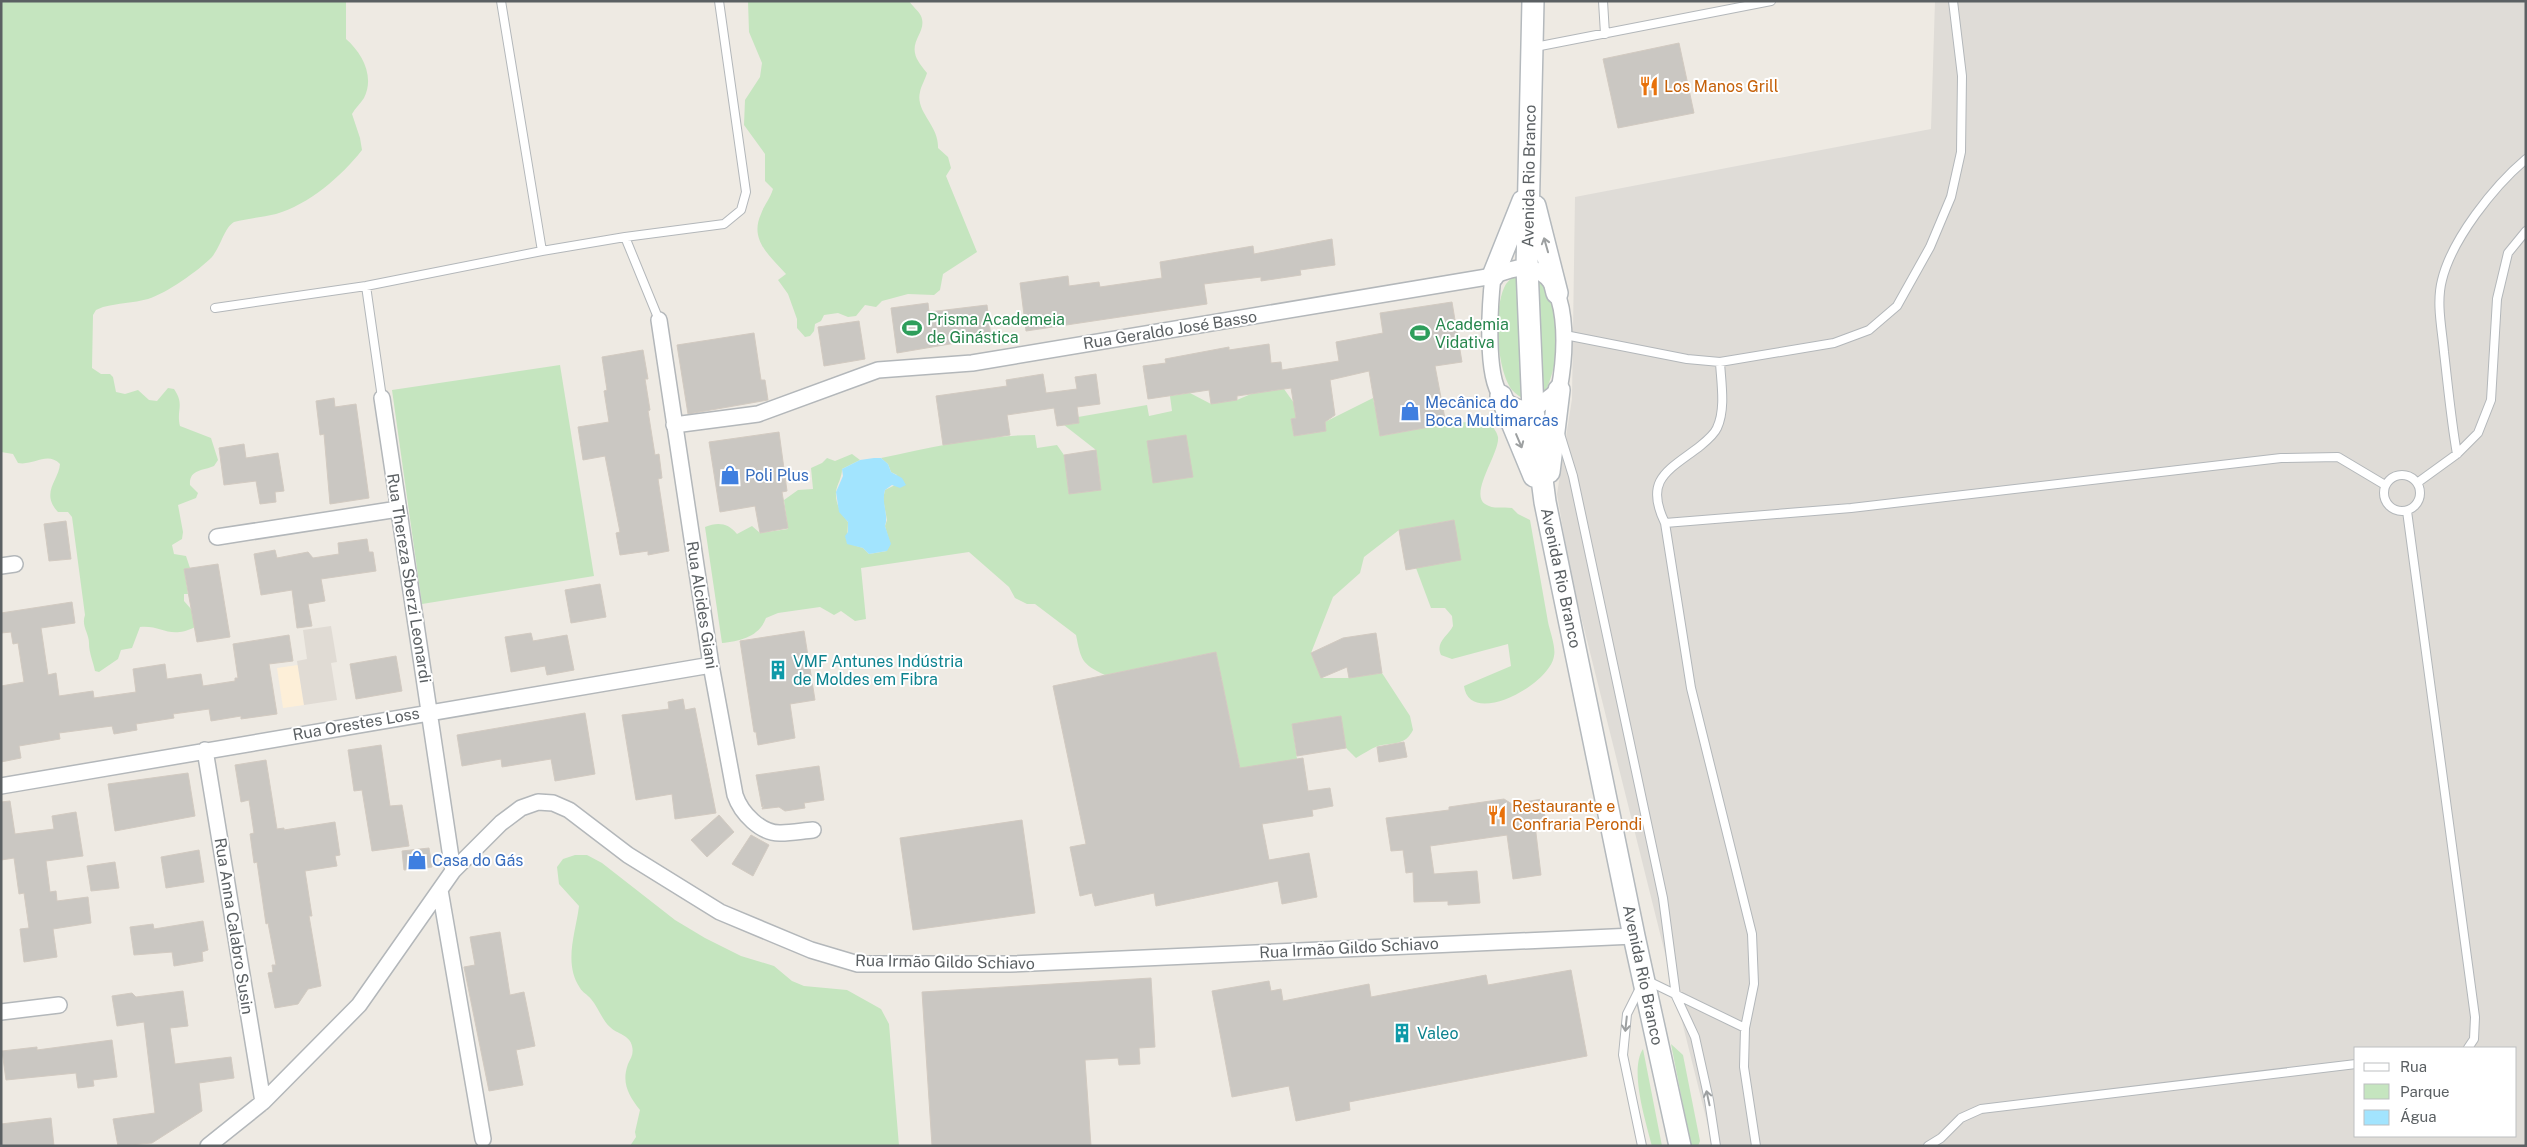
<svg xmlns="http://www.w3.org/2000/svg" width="2527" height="1147" viewBox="0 0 2527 1147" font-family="'Public Sans',sans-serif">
<rect width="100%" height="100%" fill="#eeeae3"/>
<path fill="#fdefd8" d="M298,665l6,40 -21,3 -6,-40z"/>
<path fill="#dfdcd7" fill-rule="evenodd" d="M1935,1h591v1145h-813l-142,-570 -14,-82 15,-95 3,-202 356,-68zM2356,1048h160v88h-160z"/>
<path fill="#e0dbd4" d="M331,626l6,36 -6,1 6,37 -33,5 -7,-44 10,-2 -4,-29z"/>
<path fill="#c5e5bf" d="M1,1h345v38c16,14 29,37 18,59 -3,5 -9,10 -12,16l8,24 2,12c-20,26 -54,55 -86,64 -14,3 -29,5 -42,8 -10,6 -13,24 -22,35 -14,14 -45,36 -64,42 -15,4 -30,4 -45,8l-7,3 -3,5 -1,53 9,6h9l3,3 3,15 9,2 13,-4 11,10 8,1 11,-13 6,1c11,16 2,21 6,37l31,12 7,22 -4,6c-11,5 -25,3 -24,19l8,8 -2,5 -18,7 5,27 -1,7 -10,6 2,9 12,2 4,12 -6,1 4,25h-4v7l7,8 4,18c-26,13 -32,-2 -55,0l-8,21 -11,2 -3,9 -19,13 -4,-1c-2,-10 -6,-18 -6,-28 0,-10 -8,-17 -4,-28l-13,-98 -4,-5h-10c-18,-19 1,-32 2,-48 -13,-13 -26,2 -42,-1l-5,-9 -12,-2z
M748,1h161c3,5 9,9 12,15 6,14 -9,23 -6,37 1,7 8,15 12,20 -2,7 -6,13 -7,19 -5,20 19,33 18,56l10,9 3,11 -5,8 31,76 -34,22 -3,16 -6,5 -26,-1 -26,7 -6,6 -11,-2 -9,11 -8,1 -10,-4 -14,2 -3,6 -6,3 -1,7 -4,5 -5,1 -8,-9v-9l-9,-25 -10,-14 8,-6c-16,-18 -37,-34 -25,-60 3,-9 9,-15 12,-25l-8,-8v-27l-21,-29 1,-25 15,-23 2,-14 -13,-31z
M1518,273l6,126c-4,-2 -9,-6 -12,-9 -16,-21 -19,-85 -6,-106 3,-4 8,-8 12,-11z
M1536,275c5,8 12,18 15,27 10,33 7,68 -10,98z
M560,365l34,211 -172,28 -30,-214z
M1284,389l10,14 2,15 -5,1 3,17 32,-5 -1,-9 48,-24 8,38 76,-14 33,1c3,4 7,9 8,14 2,16 -29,56 -13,67 9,6 17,2 27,4l6,6 12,6c6,34 12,68 18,102 2,10 8,25 6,34 -4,29 -85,72 -90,30l47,-20 -3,-22 -56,15 -11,-4c-6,-13 7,-19 12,-29l-1,-10 -7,-8h-14l-15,-40 44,-8 -7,-40 -54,10 -35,27 -4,16 -27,24 -22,56 10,25h28l33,-5 28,43 3,14c-8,16 -19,12 -35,16 -8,3 -15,8 -22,12l-10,-10 -5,-32 -49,8 5,35 -48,52 -33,-159 -111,23c-24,-11 -24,-16 -29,-40l-41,-31h-8l-12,-6 -6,-11 -40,-35 -108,16 5,51 -11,2 -14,-10 -7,4 -14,-8 -42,6 -12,5c-7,19 -26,23 -44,25l-17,-116c13,-5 23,-4 32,7l15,-8 8,7 28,-4 -4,-29 14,-10 15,-1 -2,-21 11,-5 5,-5 8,3 17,-7 8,6 -18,9c0,9 -5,15 -6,23 -1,12 6,23 12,30l-1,21 16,5 6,6 18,-3 1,-14 -3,-11 2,-6 -4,-21 2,-9 10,-5 2,-10 -6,-3 -3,-8 -7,-6c51,-11 102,-23 154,-23l2,13 20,-3 7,10 5,39 32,-4 -5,-40 -32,-25 15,-2 -1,-6 69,-12 2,11 23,-5 -2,-15 20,-3 21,11 26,-4 14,-6z
M575,855h12l15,8 73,57 30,18 36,18 33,10 18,15 12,5 43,4 34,19 8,15 10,122h-269l6,-9 -1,-5 5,-22c-11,-14 -19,-27 -12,-46 3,-6 6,-10 4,-18 -2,-11 -15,-12 -22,-19 -8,-7 -12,-20 -19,-28 -3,-4 -9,-7 -11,-11 -17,-25 -4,-56 -1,-82l-20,-22 -2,-17 6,-8z
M1671,1044l12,11 17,86 -2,5h-7z
M1643,1049l19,97h-10c-6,-24 -23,-76 -9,-97z"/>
<path fill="#a2e4fe" d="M874,458h7l7,6 3,8 11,6 4,7 -6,3 -8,-3 -7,5c-4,13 4,25 0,36l6,18 -4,7 -18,3 -6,-6 -16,-4 -2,-8 3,-4v-10l-9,-10 -3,-20 7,-16 -1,-7 18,-9z"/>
<path fill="#cac7c2" stroke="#d2cac1" d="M1679,43l15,70 -76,15 -15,-69z
M1332,239l3,26 -35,5 1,5 -40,6v-4l-57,7 3,20 -181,27 -6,-48 48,-7 1,10 30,-4 1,5 62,-9 -2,-16 93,-16 1,8z
M1452,302l10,60 -27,4 11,58 -66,12 -11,-65 -39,9 5,35 -10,7 1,9 -32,5 -3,-17 5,-1 -5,-30 -54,8v4l-26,4 -2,-14 -61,9 -5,-33 23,-3 -1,-4 64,-12v3l40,-6 2,19 10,-1 1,8 57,-9 -3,-19 47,-9 -3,-20z
M928,303l1,9 58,-7 4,32 -94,16 -6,-45z
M859,321l6,38 -41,7 -6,-39z
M754,333l7,47h4l3,20 -80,14 -11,-69z
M643,350l5,29h-3l5,31 -2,1 7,44 4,-1 3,24 -4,1 11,72 -21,4v-4l-28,4 -4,-22 4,-1 -15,-76 -22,4 -5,-33 31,-5 -5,-31 3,-1 -5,-33z
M1043,374l3,19 31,-4 -2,-12 21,-3 4,30 -23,3 2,16 -22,3 -3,-18 -47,7 3,20 -67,10 -7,-49 71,-10 -1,-6z
M334,398l1,9 21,-3 13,94 -39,6 -6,-70 -4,1 -4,-34z
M779,432l8,59 -5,1 6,36 -28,5 -5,-27 -35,6 -11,-70z
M1186,435l7,42 -40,6 -6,-42z
M244,444l2,14 32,-5 6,38 -9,1 1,10 -16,2 -4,-23 -32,4 -5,-37z
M1096,450l5,40 -32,4 -5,-39z
M1454,520l7,40 -55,10 -7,-40z
M66,521l5,38 -22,2 -5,-37z
M367,539l2,13h4l3,19 -55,8 4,22 -17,3 4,22 -15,2 -5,-38 -31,5 -7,-41 21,-4 2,8 31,-6 5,6 26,-4 -1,-11z
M218,564l12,73 -33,5 -13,-73z
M600,584l6,33 -35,6 -6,-33z
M72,602l3,21 -34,5 7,47 8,-2 3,23 34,-5 1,7 42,-6 -3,-23 32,-5 2,15 34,-5 2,12 32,-5v-3h3l-5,-34 56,-9 4,26 -24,3 8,50 -36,5v-3l-30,5 -2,-12 -36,5 1,4 -38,6 1,6 -23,4 -2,-8 -53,7 1,6 -41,7 2,12 -20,4v-76l23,-4 -6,-39 -5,1 -2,-12 -10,1v-20z
M804,631l11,69 -25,4 5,34 -37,7 -2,-13h-2l-14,-91z
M531,633l2,8 34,-6 7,35 -27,5 -2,-9 -34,6 -6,-35z
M1376,633l6,40 -33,5 -2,-11 -26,11 -10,-25 32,-15z
M1216,652l24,116 63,-10 5,33 22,-3 3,18 -21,4 1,6 -51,8 7,36 40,-7 8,44 -35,7 -4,-23 -122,25 -2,-13 -59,13 -3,-13 -12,3 -10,-49 16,-3 -33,-158z
M396,656l6,35 -46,8 -6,-35z
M683,699l2,11 10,-2 21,105 -41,6 -3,-25 -36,6 -14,-85 47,-6 -1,-7z
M585,713l10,61 -40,7 -4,-22 -49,8 -1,-8 -39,7 -5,-31z
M1341,716l5,32 -49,8 -5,-32z
M1404,742l3,15 -28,5 -2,-15z
M381,745l9,61 12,-1 7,41 -37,5 -10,-61 -8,1 -6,-41z
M266,760l11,69 7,-1v2l51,-8 5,33 -5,1 2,10 -32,5 7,45h-3l12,70 -13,3 -10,15 -23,4 -7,-35 5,-1 -1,-7h4l-8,-42 -2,1 -9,-62 -3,1 -4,-29 4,-1 -5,-33 -8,2 -6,-37z
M819,766l5,34 -20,3 1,5 -20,3 -6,-4 -17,2 2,-4 -2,2 -6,-32z
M188,773l7,43 -80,15 -7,-47z
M1504,799l8,5 30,-5 4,24 -11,2 6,50 -28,4 -6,-44 -77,11 4,28 43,-3 3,32 -32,2v-4l-34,1 -1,-30 -7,1 -3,-23 -12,1 -5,-33 63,-8v-3z
M10,801l5,33 39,-5 -2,-13 24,-4 7,44 -37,5 4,31 6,-1 1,10 31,-4 3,26 -38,6 4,28 -33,5 -4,-33 9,-1 -5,-35 -5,1 -5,-36 -13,2v-58z
M719,815l15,17 -27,25 -16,-17z
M1022,820l13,93 -122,17 -13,-92z
M751,835l18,10 -16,31 -21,-12z
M429,848l3,19 -28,3 -2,-19z
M199,850l5,32 -38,6 -5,-31z
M115,862l4,26 -28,3 -4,-25z
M203,921l5,29 -6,2 1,9 -29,5 -2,-14 -38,3 -4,-28 23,-3 1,5z
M500,932l10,63 14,-3 11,54 -19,4 7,35 -34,6 -25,-124 11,-2 -5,-28z
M1571,970l16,86 -238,46 1,8 -54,11 -7,-35 -57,11 -20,-106 57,-10 2,10 10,-2 2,12 86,-17 2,13 115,-22 2,10z
M1151,978l4,69 -16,1 1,16 -21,1 -1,-7 -33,2 6,86h-159l-10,-154z
M183,991l5,35 -18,2 5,36 56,-7 3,21 -35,5 3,28 -50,32 -34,3 -5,-27 42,-6 -11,-91 -27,4 -5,-30 20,-3 4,4z
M112,1040l5,37 -24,3 1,6 -16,2 -2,-15 -70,7 -4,-29 35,-4v3z
M51,1118l3,28h-53v-22z"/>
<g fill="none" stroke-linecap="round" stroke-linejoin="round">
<defs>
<path id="service" d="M501,1l41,250 83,-14 34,83
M1603,1l2,33
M1535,47l236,-46
M625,237l99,-13 17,-14 5,-18 -27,-191
M366,286l16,112
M215,308l151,-22 176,-35
M1565,335l122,24 33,3 114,-19 35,-13 28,-24 33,-59 21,-50 10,-45 1,-76 -9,-75
M1720,362c1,20 6,47 -3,66 -3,7 -12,14 -18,19 -32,24 -55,33 -34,76l26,165 61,246 2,50 -9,44 -1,39 12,79
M1560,434l13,42 90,422 13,98 19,41 14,63 7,46
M2457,454c-6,-34 -9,-68 -13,-102 -2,-23 -8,-49 -2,-72 10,-41 52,-94 84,-121
M2384 493a18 18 0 1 1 36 0a18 18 0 1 1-36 0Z
M2417,483l40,-29 21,-21 13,-33 6,-101 11,-46 18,-22
M2407,511l68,506 -1,22 -6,9
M1665,523l186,-15 430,-50 57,-1 47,28
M1648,981l97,47
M1640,988l-13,26 -4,41 19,91
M1928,1146l13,-8 20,-20 20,-9 375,-45"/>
<path id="minor" d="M659,320l52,345 24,130c6,18 26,39 46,38 10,0 21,-2 32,-3
M382,398l71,473
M674,425l84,-11 120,-44 94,-7 521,-87c10,-4 22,-9 33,-8 48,4 39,90 33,122l-26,20c-12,-1 -24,-4 -32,-14 -16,-21 -11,-93 -8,-120
M217,537l181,-28
M1,566l14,-2
M205,750l58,352
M1,786l710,-121
M440,890l43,249
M1,1012l58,-7
M208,1146l55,-44 96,-97 94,-134 48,-48 20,-15 17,-6 15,1 16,7 59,45 92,57 91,38 47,14h152l624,-28"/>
<path id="secondary" d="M1533,1l-6,267 6,142 12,92 89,434 46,210
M1535,206l22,87
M1493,276l30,-75
M1501,396l33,80
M1549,472l10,-82"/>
</defs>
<use href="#service" stroke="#b3b7ba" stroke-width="10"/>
<use href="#minor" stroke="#b3b7ba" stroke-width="18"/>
<use href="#secondary" stroke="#b4b9bd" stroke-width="24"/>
<use href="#service" stroke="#fff" stroke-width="8"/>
<use href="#minor" stroke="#fff" stroke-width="15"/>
<use href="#secondary" stroke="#fff" stroke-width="21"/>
</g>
<defs><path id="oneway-shaft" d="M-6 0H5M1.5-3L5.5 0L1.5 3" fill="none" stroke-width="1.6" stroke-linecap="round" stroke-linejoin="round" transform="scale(1.25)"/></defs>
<g stroke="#9da0a1">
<use href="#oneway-shaft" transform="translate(1546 245) rotate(-106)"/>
<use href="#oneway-shaft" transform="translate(1519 441) rotate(67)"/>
<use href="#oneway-shaft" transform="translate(1626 1024) rotate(96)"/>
<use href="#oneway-shaft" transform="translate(1708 1098) rotate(-102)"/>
</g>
<defs>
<symbol id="restaurant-bare" viewBox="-9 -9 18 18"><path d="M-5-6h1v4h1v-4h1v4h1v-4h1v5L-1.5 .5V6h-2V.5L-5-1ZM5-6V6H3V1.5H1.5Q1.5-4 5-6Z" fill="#e8710a" stroke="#fff" stroke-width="2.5" paint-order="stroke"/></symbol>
<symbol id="stadium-bare" viewBox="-9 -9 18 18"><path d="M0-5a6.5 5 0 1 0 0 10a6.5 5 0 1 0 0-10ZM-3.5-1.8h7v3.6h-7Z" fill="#2e9e5b" stroke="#fff" stroke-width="2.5" paint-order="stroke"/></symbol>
<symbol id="shop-bare" viewBox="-9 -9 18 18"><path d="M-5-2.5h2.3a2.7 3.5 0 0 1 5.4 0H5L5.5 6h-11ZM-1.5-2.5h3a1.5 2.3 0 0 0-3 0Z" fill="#3f7fe0" stroke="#fff" stroke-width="2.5" paint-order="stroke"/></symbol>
<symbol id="building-bare" viewBox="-9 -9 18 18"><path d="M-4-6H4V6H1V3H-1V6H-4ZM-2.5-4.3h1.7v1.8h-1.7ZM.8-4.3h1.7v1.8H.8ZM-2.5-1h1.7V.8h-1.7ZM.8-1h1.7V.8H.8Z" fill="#0f9aa8" stroke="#fff" stroke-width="2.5" paint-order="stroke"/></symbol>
</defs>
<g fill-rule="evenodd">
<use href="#restaurant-bare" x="1635" y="72" width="28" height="28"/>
<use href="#stadium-bare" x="898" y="314" width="28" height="28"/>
<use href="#stadium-bare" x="1406" y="319" width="28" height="28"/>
<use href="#shop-bare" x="1396" y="397" width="28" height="28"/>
<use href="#shop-bare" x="716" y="461" width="28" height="28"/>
<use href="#building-bare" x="764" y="656" width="28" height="28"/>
<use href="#restaurant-bare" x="1483" y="801" width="28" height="28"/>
<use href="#shop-bare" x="403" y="846" width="28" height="28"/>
<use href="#building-bare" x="1388" y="1019" width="28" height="28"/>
</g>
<g text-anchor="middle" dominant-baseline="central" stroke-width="4" stroke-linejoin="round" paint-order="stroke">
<g font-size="16" fill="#c56008" stroke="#fff" text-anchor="start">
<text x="1664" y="86">Los Manos Grill</text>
<text x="1512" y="806">Restaurante e<tspan x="1512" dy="18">Confraria Perondi</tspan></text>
</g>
<g font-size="16" fill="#5b6063" stroke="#fff">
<text transform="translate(1529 176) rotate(-89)">Avenida Rio Branco</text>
<text transform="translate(1170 330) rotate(-9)">Rua Geraldo José Basso</text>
<text transform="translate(409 578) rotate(81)">Rua Thereza Sberzi Leonardi</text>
<text transform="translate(1561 578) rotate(78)">Avenida Rio Branco</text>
<text transform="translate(702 605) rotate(81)">Rua Alcides Giani</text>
<text transform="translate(356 724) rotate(-10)">Rua Orestes Loss</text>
<text transform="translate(234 926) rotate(81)">Rua Anna Calabro Susin</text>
<text transform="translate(1349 948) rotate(-3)">Rua Irmão Gildo Schiavo</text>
<text transform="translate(945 962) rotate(1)">Rua Irmão Gildo Schiavo</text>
<text transform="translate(1643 975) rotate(78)">Avenida Rio Branco</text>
</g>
<g font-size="16" fill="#27864d" stroke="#fff" text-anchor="start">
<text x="927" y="319">Prisma Academeia<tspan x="927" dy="18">de Ginástica</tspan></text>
<text x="1435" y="324">Academia<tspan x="1435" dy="18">Vidativa</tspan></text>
</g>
<g font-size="16" fill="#366cbe" stroke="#fff" text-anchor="start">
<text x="1425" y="402">Mecânica do<tspan x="1425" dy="18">Boca Multimarcas</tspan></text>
<text x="745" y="475">Poli Plus</text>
<text x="432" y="860">Casa do Gás</text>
</g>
<g font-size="16" fill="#0d838f" stroke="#fff" text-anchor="start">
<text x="793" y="661">VMF Antunes Indústria<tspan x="793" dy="18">de Moldes em Fibra</tspan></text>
<text x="1417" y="1033">Valeo</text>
</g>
</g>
<rect width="2527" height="1147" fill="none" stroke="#5b6063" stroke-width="5"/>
<rect x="2354" y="1047" width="162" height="90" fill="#ffffff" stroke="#bdbfc1"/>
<rect x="2364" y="1063" width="25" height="8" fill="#ffffff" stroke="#bdbfc1"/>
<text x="2400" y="1072" font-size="15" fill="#5b6063">Rua</text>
<rect x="2364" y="1084" width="25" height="15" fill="#c5e5bf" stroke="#bdbfc1"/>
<text x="2400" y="1097" font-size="15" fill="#5b6063">Parque</text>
<rect x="2364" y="1110" width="25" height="15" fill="#a2e4fe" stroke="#bdbfc1"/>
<text x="2400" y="1122" font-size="15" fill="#5b6063">Água</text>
</svg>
